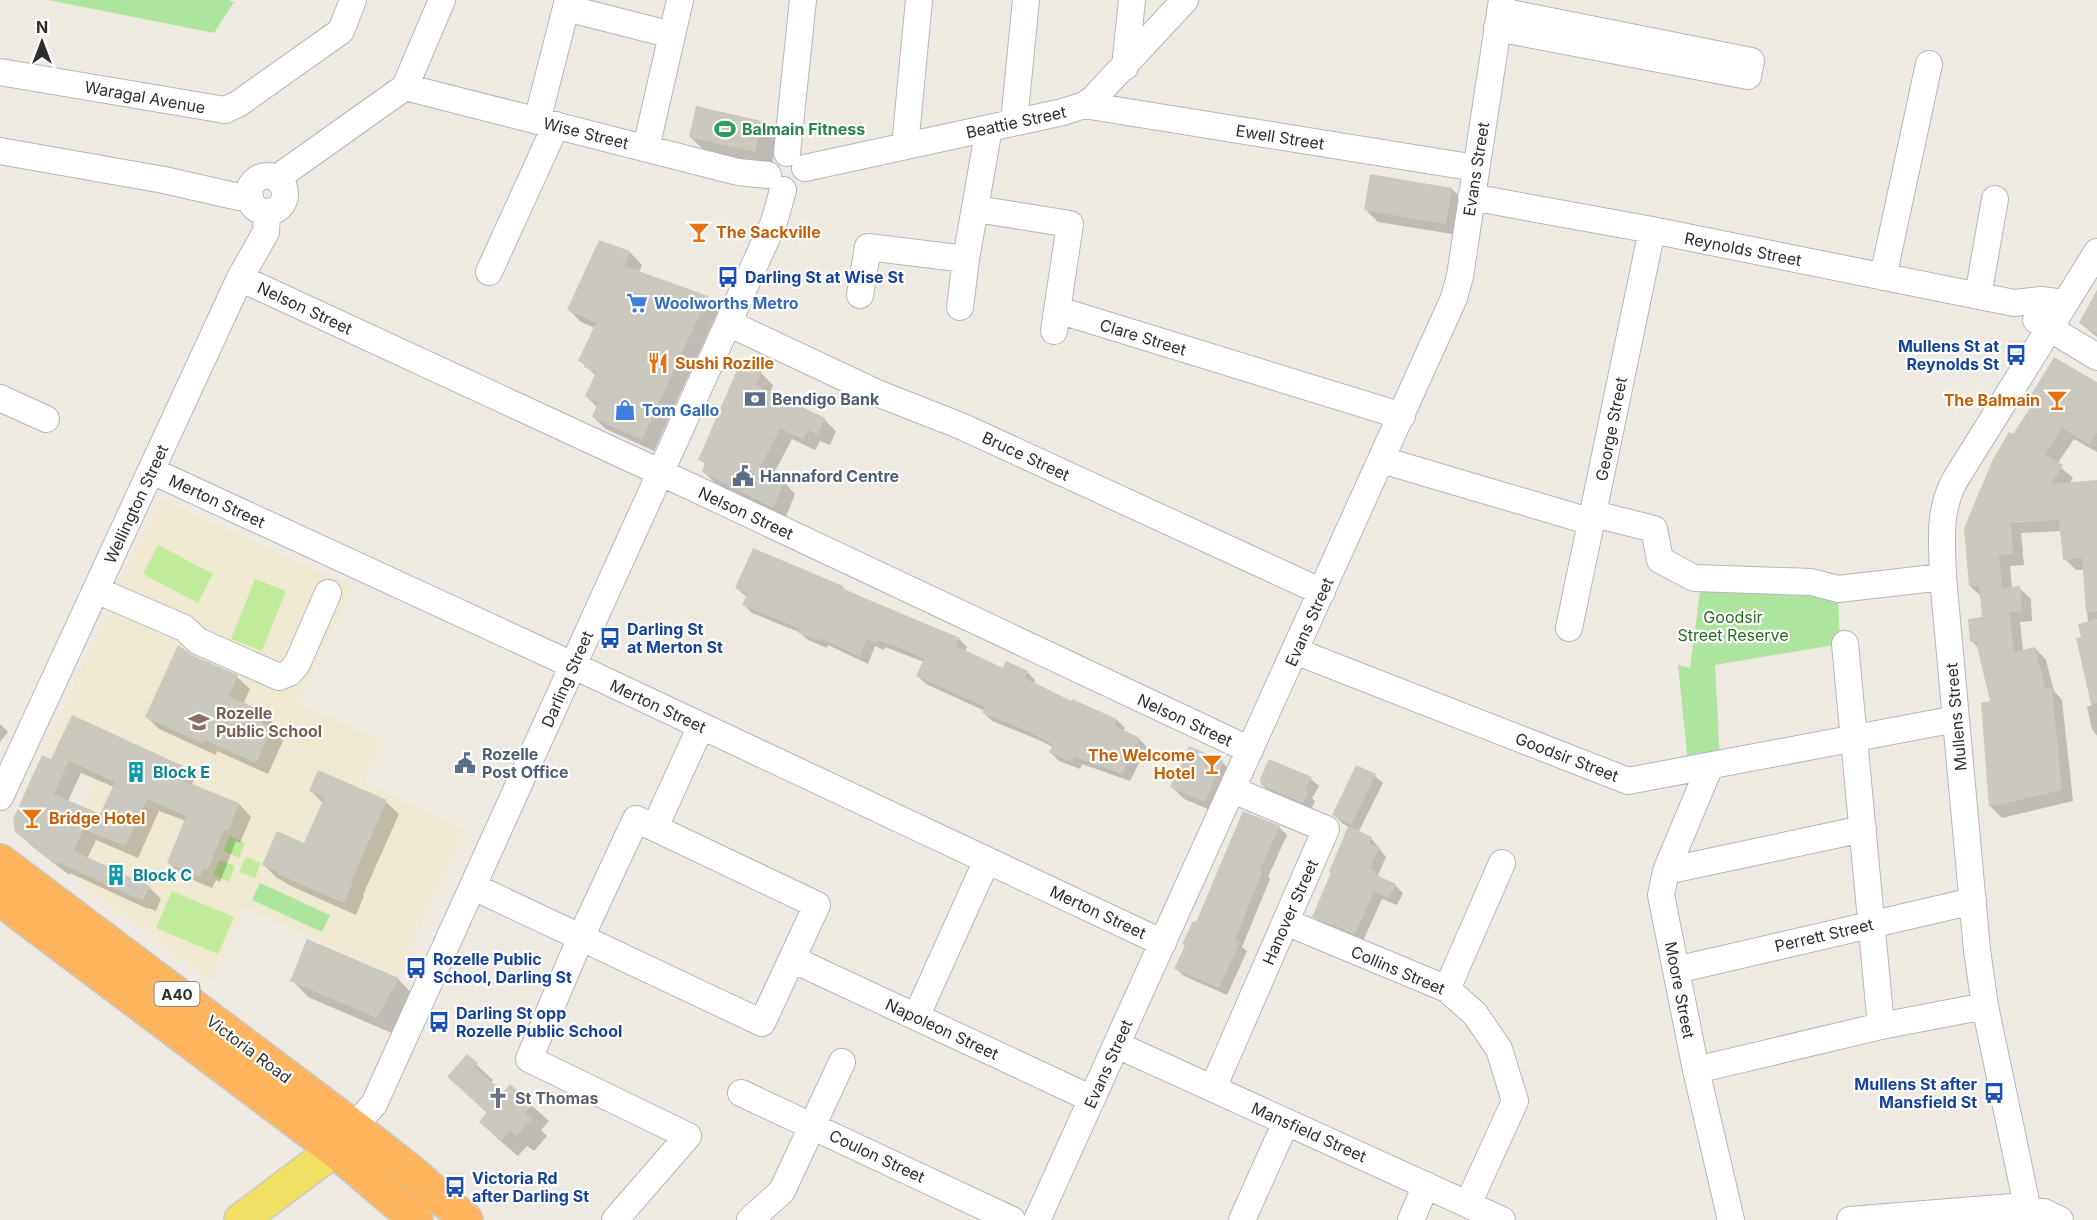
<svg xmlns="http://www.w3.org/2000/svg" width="2097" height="1220" viewBox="0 0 2097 1220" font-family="Inter,sans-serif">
<rect width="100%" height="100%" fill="#efeae1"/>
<path fill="#f0e9d1" d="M159,498l194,88 -55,117 85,38 -19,42 101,46 -67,148 -152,-69 -35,74 -154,-117 40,-87 -54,-26z"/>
<path fill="#aee59e" d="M48,0h180l6,2 -20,31z
M1816,590l22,5 2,49 -125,21 5,95 -32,3 -10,-98 12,3 10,-76z
M260,883l70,32 -8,17 -70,-32z"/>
<path fill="#c0eb9a" d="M158,545l55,29 -15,29 -55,-29z
M255,579l31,12 -24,60 -31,-12z
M230,836l15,7 -6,15 -16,-7z
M246,857l15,6 -6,15 -16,-6z
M220,860l15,6 -6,16 -16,-7z
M172,891l62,26 -16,37 -62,-26z"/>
<path fill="#0003" fill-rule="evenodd" d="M761,122l17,16 -7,30 -64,-15 -17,-16z
M1452,189l12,12 -6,34 -80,-13 -12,-12z
M600,242l30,10 12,13 -3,7 68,25 12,12 -65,142 -48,-22 -13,-12 5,-9 -12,-12 10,-20 -16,-15 15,-33 -14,-6 -12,-12z
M2097,301v36l-17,-14z
M761,373l12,12 -3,8 54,26 12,12 -6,14 -10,-4 -5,9 -23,-11 -20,38 12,5 11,12 -10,25 -70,-36 -12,-12 3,-6 -6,-6z
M2097,383v69l-23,-13 -17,25 16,14 -4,6 28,-3v255l-5,-7 -5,-22 5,-2 -15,-65 6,-2 5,-15 -4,-53h-8l-11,-11 -3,-28 -41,2 3,32 -14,1 2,22h7l12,11 1,22 -12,1 3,29 12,-3 11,12 8,31 8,9 11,101 -71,17 -11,-11 -9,-103 10,-2 -13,-53 -7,-8 11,-23 -1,-21 -12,-11 43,-150z
M842,587l5,4 112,48 8,8 -2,5 39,18 23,2 8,8 -1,4 38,19 45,17 8,8 -2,3 16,8 8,8 -17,34 -48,-17 -2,5 -21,-8 -8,-8 2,-6 -14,-7 -47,-19 -8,-8 1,-2 -59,-27 -8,-8 6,-14 -39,-15 -1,3 -9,-4 -7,18 -40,-19 -1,3 -19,-8 -9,-8 -47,-19 -8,-8 3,-8 -11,-9z
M191,656l46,21 13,12 -7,15 21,10 12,12 -3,5 10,10 -15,33 -51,-23 -1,4 -57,-26 -12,-12z
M72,717l110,50 12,12 -2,6 47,19 12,13 -11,26 -4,-2 -16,41 -4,-2 -4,8 -31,-13 -12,-12 17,-42 -27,-10 -21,47 -42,-18 -9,19 62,28 12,12 -5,12 -7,-3 -1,1 -78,-36 -1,2 -36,-28 -13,-13zM81,773l33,14 -13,29 -33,-15z
M0,724l8,8 -8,10z
M1270,761l41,18 8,7 -7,12 3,3 -4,9 -41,-17 -8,-8z
M1222,762l12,12 -17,39 -33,-14 -12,-12z
M319,772l67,30 13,12 -36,81 1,1 -8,19 -65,-29 -15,-9 -12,-12 41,-20 18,-42 -12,-12z
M1375,776l8,7 -25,50 13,5 15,19 -8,18 4,5 13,5 8,8 -6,12 -15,-6 -19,42 -41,-17 -8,-8 19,-42 16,-47 -7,-4 -8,-8z
M1279,827l8,8 -19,42 2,2 -28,68 5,4 -20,44 -43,-19 -8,-7 20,-45z
M398,979l16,17 -20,38 -86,-37 -16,-17z
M467,1056l26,24 -2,3 12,11 7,-8 39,35 -8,9 6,6 -13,15 -7,-5 -9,10 -21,-18 -16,-17 7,-7 -39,-37z"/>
<path fill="#cbc8bf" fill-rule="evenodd" d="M696,106l66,15 -7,31 -66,-15z
M1370,174l82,14 -6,36 -82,-14z
M599,240l31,11 -5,15 83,30 -66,144 -50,-23 6,-14 -13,-7 11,-24 -12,-5 1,-3 -7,-3 18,-38 -29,-13z
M2097,290v44l-18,-11z
M2054,357l43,25v50l-7,13 -28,-17 -17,26 18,11 -12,19 46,-4v131l-11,1 -4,-54 -19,2 -4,-40 -48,3 2,31 -14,1 3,33 18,-2 2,25 -13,1 5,40 21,-5 10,41 7,-1 10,103 -73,17 -8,-104 9,-2 -14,-59h-6l-2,-23 14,-2 -3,-31h-10l-5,-58 29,-69 16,-27 4,2 17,-26 -5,-3z
M740,363l22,9 -5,13 68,33 -7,17 -10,-5 -5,9 -23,-10 -21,40 25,12 -11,27 -71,-36 3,-9 -7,-3z
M753,548l90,38 -1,2 27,12 91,38 -4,8 47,22 3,-7 22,10 -3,7 46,23 1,-2 45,20 -2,7 25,12 -18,36 -48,-17 -2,5 -23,-9 4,-8 -23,-13 -48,-19 3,-6 -69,-31 8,-17 -21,-10 -26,-9 -1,3 -9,-4 -7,18 -40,-19 -1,3 -21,-8 2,-4 -58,-24 5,-11 -12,-6z
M2097,619v84l-6,1 -15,-66 5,-1 -3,-13z
M178,645l14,10 46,20 -9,21 35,16 -4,10 12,6 -16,35 -51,-23 -2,4 -58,-27z
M72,715l111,51 -6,12 62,25 -11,28 -4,-1 -17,41 -4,-2 -3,8 -33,-14 19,-47 -39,-17 -22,47 -42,-17 -9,22 76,35 -7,14 -7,-3 -1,1 -77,-36 -2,2 -41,-32 -2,-13 29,-64 9,4zM69,761l46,21 -15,32 -46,-20z
M1189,746l34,15 -18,41 -35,-15z
M1269,759l43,18 -8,13 4,2 -5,11 -42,-18 -1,-6z
M1356,765l20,9 -25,51 -19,-10z
M318,770l69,30 -36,82 2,1 -9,20 -67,-29 1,-2 -16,-7 15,-34 27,12 20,-45 -15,-7z
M1243,811l37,15 -20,43 3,1 -28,70 5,2 -21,46 -45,-19 11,-24 -3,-1 11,-23 3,1z
M1348,826l24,11 -2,6 9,4 -9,22 6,3v3l20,9 -7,14 -15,-6 -19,42 -43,-17 19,-44 -2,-1z
M307,939l92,39 -22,40 -87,-37z
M467,1054l11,9 -4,4 29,25 7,-8 23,20 -8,9 7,6 -16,17 -6,-5 -9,10 -22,-19 8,-10 -40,-35z"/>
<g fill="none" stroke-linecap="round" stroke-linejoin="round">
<defs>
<path id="minor" d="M566,8l106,27
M1497,28l251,48 3,-15 -251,-50
M1125,67l7,-67
M0,72l225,38 13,-6 103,-73 12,-31
M405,87l333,85 30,3
M1084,105l392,63
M537,121l31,-121
M1014,122l12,-122
M905,146l14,-146
M646,148l34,-148
M0,151l164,29 75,17h11
M787,153l16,-153
M805,168l258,-56 21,-7 9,-6 92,-99
M249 194a18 18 0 1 1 36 0a18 18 0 1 1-36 0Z
M279,180l5,-7 121,-86 37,-87
M1471,197l181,33 362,73 27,-3 24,3
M976,209l94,15 -16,107
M489,272l67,-147
M1883,277l46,-213
M240,278l441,204 569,268
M860,295l8,-48 98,12
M1978,296l17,-97
M960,307l6,-48 23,-131
M1058,310l344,106
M2036,320l61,37
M728,323l149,70 84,33 361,166
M0,398l46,21
M1382,460l210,62
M152,471l401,185 610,287
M1594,514l60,15 6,31 34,18 117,4 27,7 105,-12
M96,590l88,38 14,13 81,36 10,-4 8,-9 31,-71
M1569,628l83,-398
M1845,644l36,382
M1295,651l333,130 328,-62
M1710,766l-44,105 -5,24 35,175 35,150
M0,797l240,-519 26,-46 1,-20
M655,827l46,-101
M1666,871l197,-42
M474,887l288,136 55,-118 -181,-86 -55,118 -52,122 159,77 -73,84
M1286,922l161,67 28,25 24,35 16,52 -47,103
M792,959l300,140
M1676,970l297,-69
M1447,989l55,-126
M916,1017l71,-157
M1117,1045l385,175
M1696,1070l185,-44 104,-20
M1213,1088l113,-259 -93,-39
M741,1093l271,127
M354,1127l20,-23 400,-882 9,-32
M750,1220l32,-29 60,-129
M1037,1220l417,-922 6,-22 42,-276
M1242,1220l44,-98
M1411,1220l15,-35
M1850,1220l162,-13 32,5 16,8
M2030,1220l-45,-214 -8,-56 -34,-373c-1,-35 -5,-66 12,-97l142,-228"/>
<path id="major" d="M241,1220l93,-70"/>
<path id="highway" d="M0,861l354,266 59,46 53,47
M0,899l334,251 82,70"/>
</defs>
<use href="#minor" stroke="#b4b5c1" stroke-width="28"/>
<use href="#major" stroke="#c9c9c9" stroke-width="36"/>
<use href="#highway" stroke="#c9c9c9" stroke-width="36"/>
<use href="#minor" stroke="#fff" stroke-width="26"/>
<use href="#major" stroke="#f1e064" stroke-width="33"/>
<use href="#highway" stroke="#feb55d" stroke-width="33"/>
</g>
<defs>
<symbol id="stadium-bare" viewBox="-9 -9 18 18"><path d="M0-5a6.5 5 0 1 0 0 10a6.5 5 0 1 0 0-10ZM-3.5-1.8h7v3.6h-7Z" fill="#2e9e5b" stroke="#fff" stroke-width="2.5" paint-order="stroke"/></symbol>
<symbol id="bar-bare" viewBox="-9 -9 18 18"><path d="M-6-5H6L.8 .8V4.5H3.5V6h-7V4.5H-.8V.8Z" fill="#e8710a" stroke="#fff" stroke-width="2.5" paint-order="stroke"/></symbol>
<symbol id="bus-bare" viewBox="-9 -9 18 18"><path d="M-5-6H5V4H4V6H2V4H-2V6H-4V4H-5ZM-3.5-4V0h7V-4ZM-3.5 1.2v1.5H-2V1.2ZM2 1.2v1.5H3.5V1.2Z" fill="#1a4fb4" stroke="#fff" stroke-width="2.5" paint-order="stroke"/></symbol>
<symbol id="supermarket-bare" viewBox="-9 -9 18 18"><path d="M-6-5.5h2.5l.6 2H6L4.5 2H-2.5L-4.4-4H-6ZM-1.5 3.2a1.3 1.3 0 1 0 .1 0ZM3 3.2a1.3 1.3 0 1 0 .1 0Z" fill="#3f7fe0" stroke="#fff" stroke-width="2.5" paint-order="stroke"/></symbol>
<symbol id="restaurant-bare" viewBox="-9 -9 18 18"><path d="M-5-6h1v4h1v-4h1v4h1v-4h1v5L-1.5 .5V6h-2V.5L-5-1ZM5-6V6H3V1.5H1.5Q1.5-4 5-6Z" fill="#e8710a" stroke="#fff" stroke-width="2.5" paint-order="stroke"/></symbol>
<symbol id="bank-bare" viewBox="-9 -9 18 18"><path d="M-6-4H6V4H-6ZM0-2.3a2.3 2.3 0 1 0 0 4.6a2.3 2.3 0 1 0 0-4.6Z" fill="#5c6f8a" stroke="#fff" stroke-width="2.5" paint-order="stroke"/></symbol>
<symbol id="shop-bare" viewBox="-9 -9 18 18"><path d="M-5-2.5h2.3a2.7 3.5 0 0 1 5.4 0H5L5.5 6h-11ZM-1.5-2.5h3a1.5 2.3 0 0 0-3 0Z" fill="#3f7fe0" stroke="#fff" stroke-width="2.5" paint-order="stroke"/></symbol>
<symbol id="civic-bare" viewBox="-9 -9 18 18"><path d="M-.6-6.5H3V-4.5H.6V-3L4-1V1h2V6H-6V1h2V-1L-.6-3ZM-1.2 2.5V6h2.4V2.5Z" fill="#5c6f8a" stroke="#fff" stroke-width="2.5" paint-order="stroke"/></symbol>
<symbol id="school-bare" viewBox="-9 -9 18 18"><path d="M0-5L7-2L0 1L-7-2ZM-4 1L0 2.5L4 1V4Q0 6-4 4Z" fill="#8d6e63" stroke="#fff" stroke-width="2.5" paint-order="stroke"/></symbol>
<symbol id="building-bare" viewBox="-9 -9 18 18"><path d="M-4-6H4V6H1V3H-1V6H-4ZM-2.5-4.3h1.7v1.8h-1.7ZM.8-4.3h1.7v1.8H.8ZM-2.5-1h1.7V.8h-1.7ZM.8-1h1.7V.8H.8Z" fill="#0f9aa8" stroke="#fff" stroke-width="2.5" paint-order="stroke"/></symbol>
<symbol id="church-bare" viewBox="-9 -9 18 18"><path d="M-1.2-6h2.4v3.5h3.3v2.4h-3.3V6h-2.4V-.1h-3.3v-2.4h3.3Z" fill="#6b7280" stroke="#fff" stroke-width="2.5" paint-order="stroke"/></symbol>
</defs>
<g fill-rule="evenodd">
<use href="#stadium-bare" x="710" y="114" width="30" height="30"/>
<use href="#bar-bare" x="684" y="217" width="30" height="30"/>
<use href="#bus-bare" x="713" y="262" width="30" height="30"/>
<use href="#supermarket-bare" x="622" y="288" width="30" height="30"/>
<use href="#bus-bare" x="2001" y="340" width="30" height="30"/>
<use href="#restaurant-bare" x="643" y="348" width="30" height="30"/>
<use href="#bank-bare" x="740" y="384" width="30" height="30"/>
<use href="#bar-bare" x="2042" y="385" width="30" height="30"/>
<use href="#shop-bare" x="610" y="395" width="30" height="30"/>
<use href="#civic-bare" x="728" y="461" width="30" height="30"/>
<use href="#bus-bare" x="595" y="623" width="30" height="30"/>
<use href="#school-bare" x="184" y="707" width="30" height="30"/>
<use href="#civic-bare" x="450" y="748" width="30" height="30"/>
<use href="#bar-bare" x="1197" y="749" width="30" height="30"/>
<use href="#building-bare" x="121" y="757" width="30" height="30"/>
<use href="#bar-bare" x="17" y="803" width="30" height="30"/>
<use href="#building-bare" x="101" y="860" width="30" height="30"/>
<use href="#bus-bare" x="401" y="953" width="30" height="30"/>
<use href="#bus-bare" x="424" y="1007" width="30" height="30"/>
<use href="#bus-bare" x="1979" y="1078" width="30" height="30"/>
<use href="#church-bare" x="483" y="1083" width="30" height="30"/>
<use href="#bus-bare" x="440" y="1172" width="30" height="30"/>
</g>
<g text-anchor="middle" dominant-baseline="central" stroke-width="4.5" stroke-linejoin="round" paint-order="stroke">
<rect fill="#fff" stroke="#6d6d6d" stroke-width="1.5" x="154.5" y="982" width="45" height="24" rx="4.5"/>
<g font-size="15" font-weight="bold" fill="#2e2e2e">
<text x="177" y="994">A40</text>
</g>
<g font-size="16" fill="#2e2e2e" stroke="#fff">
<text transform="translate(145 97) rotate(10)">Waragal Avenue</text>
<text transform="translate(1016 122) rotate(-12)">Beattie Street</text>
<text transform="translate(586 133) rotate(14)">Wise Street</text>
<text transform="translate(1280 137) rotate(9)">Ewell Street</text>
<text transform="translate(1476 169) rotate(-81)">Evans Street</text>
<text transform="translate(1743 249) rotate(11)">Reynolds Street</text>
<text transform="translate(305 308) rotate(25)">Nelson Street</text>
<text transform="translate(1143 337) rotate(17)">Clare Street</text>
<text transform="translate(1611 429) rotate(-79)">George Street</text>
<text transform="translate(1026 456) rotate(25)">Bruce Street</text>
<text transform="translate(217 501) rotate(25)">Merton Street</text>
<text transform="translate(136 504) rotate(-65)">Wellington Street</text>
<text transform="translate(746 513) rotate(25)">Nelson Street</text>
<text transform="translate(1309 622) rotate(-66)">Evans Street</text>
<text transform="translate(567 679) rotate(-66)">Darling Street</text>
<text transform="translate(658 706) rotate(25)">Merton Street</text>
<text transform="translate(1956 717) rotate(-95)">Mullens Street</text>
<text transform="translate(1185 720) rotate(25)">Nelson Street</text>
<text transform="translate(1567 757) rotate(21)">Goodsir Street</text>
<text transform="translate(1098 912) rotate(25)">Merton Street</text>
<text transform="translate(1290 912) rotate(-66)">Hanover Street</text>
<text transform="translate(1824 935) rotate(-13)">Perrett Street</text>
<text transform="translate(1398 970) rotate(23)">Collins Street</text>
<text transform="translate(1680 990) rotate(79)">Moore Street</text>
<text transform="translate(942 1029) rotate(25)">Napoleon Street</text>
<text transform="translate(249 1049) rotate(37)">Victoria Road</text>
<text transform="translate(1108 1064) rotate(-66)">Evans Street</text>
<text transform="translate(1309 1132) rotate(24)">Mansfield Street</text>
<text transform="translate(877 1156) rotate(25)">Coulon Street</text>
</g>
<g font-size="16" font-weight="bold" fill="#27864d" stroke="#fff" text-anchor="start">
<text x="742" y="129">Balmain Fitness</text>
</g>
<g font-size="16" font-weight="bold" fill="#c56008" stroke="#fff" text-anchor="start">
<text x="716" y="232">The Sackville</text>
<text x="675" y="363">Sushi Rozille</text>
<text x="2040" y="400" text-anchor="end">The Balmain</text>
<text x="1195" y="755" text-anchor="end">The Welcome<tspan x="1195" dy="18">Hotel</tspan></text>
<text x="49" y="818">Bridge Hotel</text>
</g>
<g font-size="16" font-weight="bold" fill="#164399" stroke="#fff" text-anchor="start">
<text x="745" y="277">Darling St at Wise St</text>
<text x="1999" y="346" text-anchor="end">Mullens St at<tspan x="1999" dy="18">Reynolds St</tspan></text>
<text x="627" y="629">Darling St<tspan x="627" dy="18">at Merton St</tspan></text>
<text x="433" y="959">Rozelle Public<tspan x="433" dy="18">School, Darling St</tspan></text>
<text x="456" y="1013">Darling St opp<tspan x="456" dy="18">Rozelle Public School</tspan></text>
<text x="1977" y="1084" text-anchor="end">Mullens St after<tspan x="1977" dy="18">Mansfield St</tspan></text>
<text x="472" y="1178">Victoria Rd<tspan x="472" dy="18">after Darling St</tspan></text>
</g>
<g font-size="16" font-weight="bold" fill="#366cbe" stroke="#fff" text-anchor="start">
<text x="654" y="303">Woolworths Metro</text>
<text x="642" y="410">Tom Gallo</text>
</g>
<g font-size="16" font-weight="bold" fill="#4e5e75" stroke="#fff" text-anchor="start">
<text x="772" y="399">Bendigo Bank</text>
<text x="760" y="476">Hannaford Centre</text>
<text x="482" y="754">Rozelle<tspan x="482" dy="18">Post Office</tspan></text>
</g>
<g font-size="16" fill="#236d1b" stroke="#fff">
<text x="1733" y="617">Goodsir<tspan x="1733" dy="18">Street Reserve</tspan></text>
</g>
<g font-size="16" font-weight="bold" fill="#785e54" stroke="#fff" text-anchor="start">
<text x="216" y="713">Rozelle<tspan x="216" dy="18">Public School</tspan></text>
</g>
<g font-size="16" font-weight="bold" fill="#0d838f" stroke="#fff" text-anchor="start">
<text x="153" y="772">Block E</text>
<text x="133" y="875">Block C</text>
</g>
<g font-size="16" font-weight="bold" fill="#5b616d" stroke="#fff" text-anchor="start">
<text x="515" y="1098">St Thomas</text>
</g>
</g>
<g transform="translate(42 42)" stroke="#ffffff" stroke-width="4.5" paint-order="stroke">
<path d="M0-4.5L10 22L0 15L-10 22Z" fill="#2e2e2e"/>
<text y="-9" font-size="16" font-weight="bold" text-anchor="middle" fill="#2e2e2e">N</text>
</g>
</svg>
